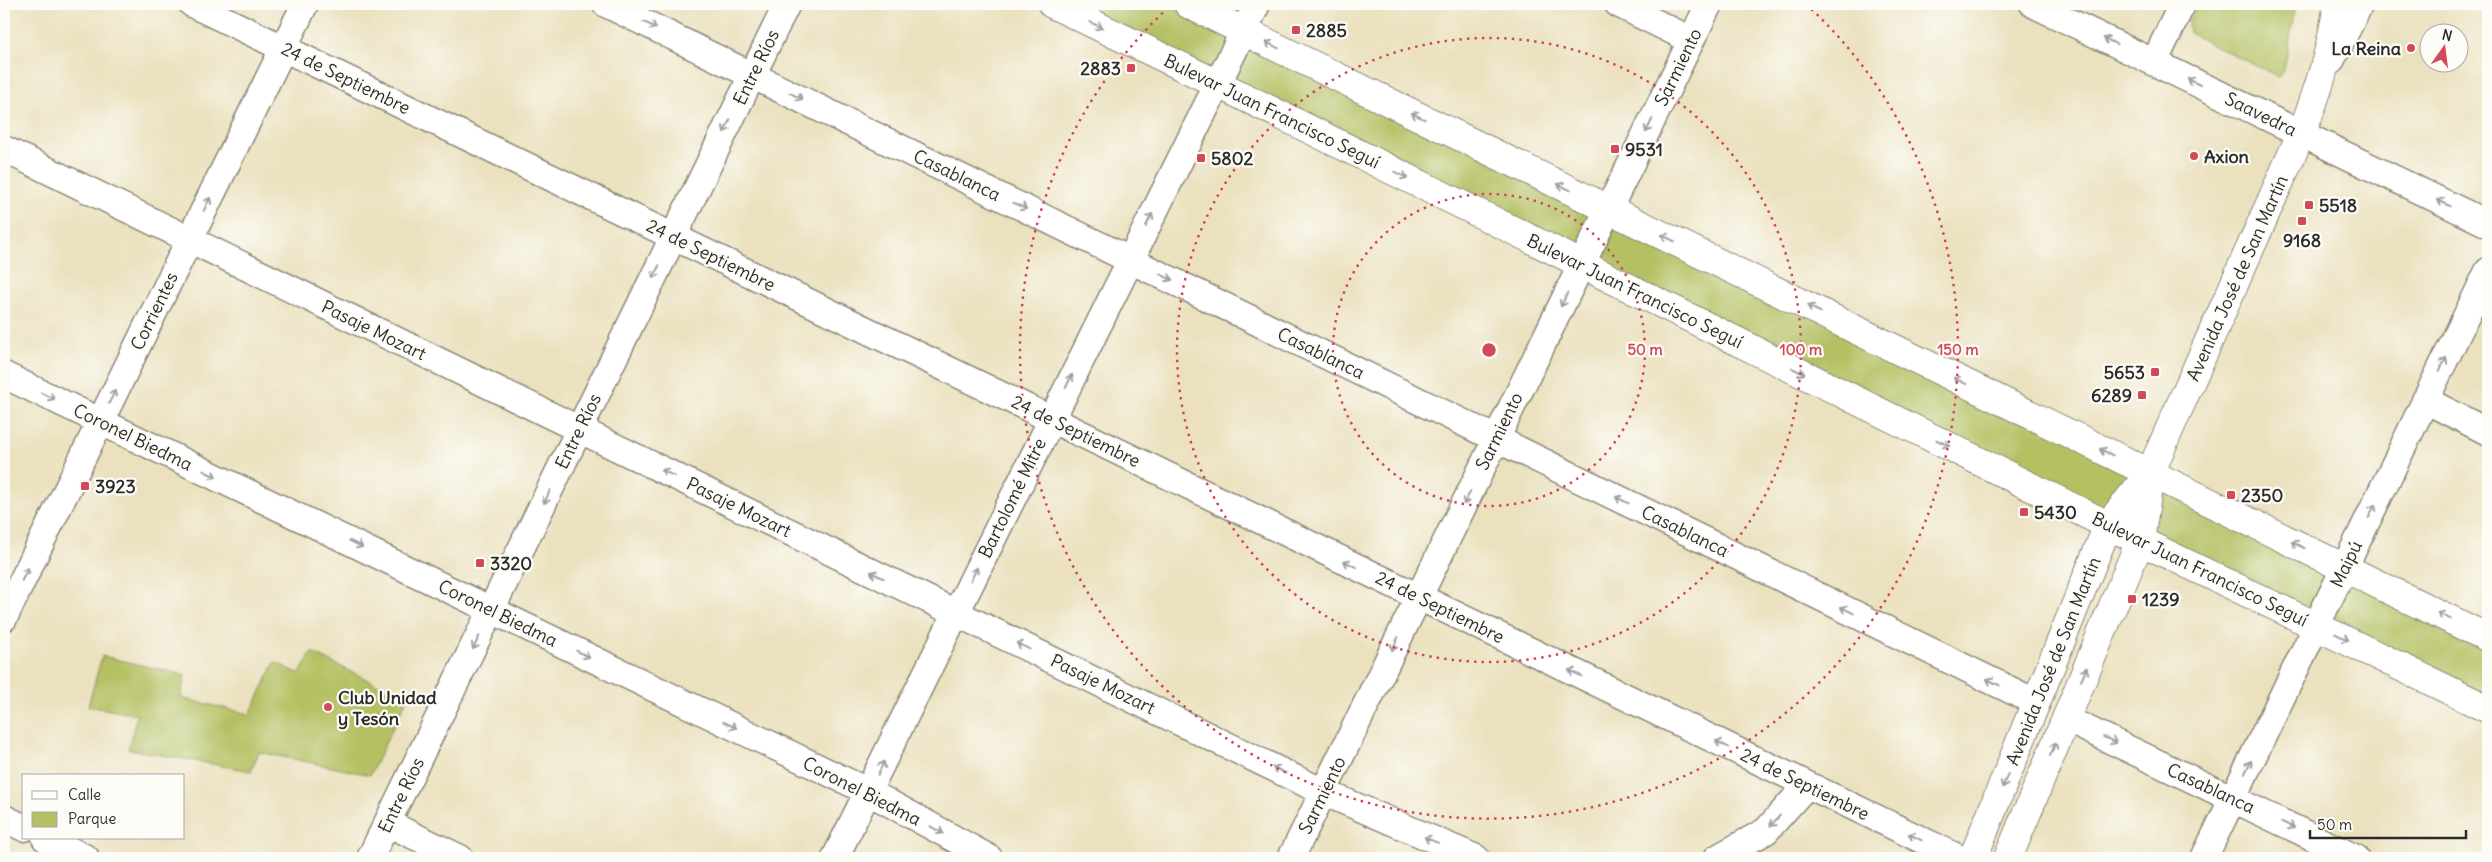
<svg xmlns="http://www.w3.org/2000/svg" width="2492" height="862" viewBox="0 0 2492 862" font-family="Delius,sans-serif">
<rect width="100%" height="100%" fill="#fdfcf7"/>
<filter id="ink" filterUnits="userSpaceOnUse"><feTurbulence type="fractalNoise" baseFrequency=".02" numOctaves="2"/><feDisplacementMap in="SourceGraphic" scale="10" xChannelSelector="R" yChannelSelector="G"/><feConvolveMatrix kernelMatrix="1 2 1 2 8 2 1 2 1" color-interpolation-filters="sRGB"/></filter>
<filter id="wash" filterUnits="userSpaceOnUse"><feTurbulence type="fractalNoise" baseFrequency=".0096" numOctaves="4" result="noise"/><feDisplacementMap in="SourceGraphic" scale="20" xChannelSelector="R" yChannelSelector="G"/><feGaussianBlur stdDeviation="1.12" result="paint"/><feColorMatrix in="noise" values="0 0 0 0 0 0 0 0 0 0 0 0 0 0 0 0 0 1.4 0 .05"/><feComposite in="paint" operator="in"/></filter>
<g filter="url(#wash)">
<rect width="100%" height="100%" fill="#ebe1bf"/>
<path fill="#b4c062" stroke="#707646" d="M1052,4h136l1300,634v71z
M2197,4h99l-12,67 -5,6 -90,-44 -1,-11z
M311,652l96,47 -37,76 -111,-23 -8,19 -123,-22 9,-34 -49,-9 14,-50 83,19 -4,23 69,16 25,-52 25,12z"/>
</g>
<g filter="url(#ink)">
<g fill="none" stroke-linecap="round" stroke-linejoin="round">
<defs>
<path id="minor" d="M192,4l1767,854
M606,4l1431,699
M1618,4l73,36
M2033,4l455,220
M2331,61l29,-57
M2154,63l28,-59
M4,149l1319,643 153,66
M4,375l865,417 120,66
M2425,400l63,32
M4,618l301,-614
M2066,719l290,139
M4,818l20,10
M387,823l73,35
M45,838l41,20
M370,858l417,-854
M835,858l422,-854
M1291,858l418,-854
M1717,858l49,-27 41,-46
M2204,858l284,-587"/>
<path id="major" d="M1052,4l164,79 924,458 348,168
M1188,4l1300,634
M1973,858l135,-333 42,-52 151,-339c18,-43 30,-85 37,-130
M2008,858l132,-317 10,-66"/>
</defs>
<use href="#minor" stroke="#8b8675" stroke-width="29"/>
<use href="#major" stroke="#8b8675" stroke-width="30"/>
<use href="#minor" stroke="#fff" stroke-width="26"/>
<use href="#major" stroke="#fff" stroke-width="28"/>
</g>
<defs><path id="oneway-shaft" d="M-6 0H5M1.5-3L5.5 0L1.5 3" fill="none" stroke-width="1.6" stroke-linecap="round" stroke-linejoin="round" transform="scale(1.25)"/></defs>
<g stroke="#a0a0a0">
<use href="#oneway-shaft" transform="translate(650 25) rotate(26)"/>
<use href="#oneway-shaft" transform="translate(1096 25) rotate(26)"/>
<use href="#oneway-shaft" transform="translate(2110 41) rotate(-154)"/>
<use href="#oneway-shaft" transform="translate(1272 45) rotate(-154)"/>
<use href="#oneway-shaft" transform="translate(2194 82) rotate(-154)"/>
<use href="#oneway-shaft" transform="translate(796 96) rotate(26)"/>
<use href="#oneway-shaft" transform="translate(1418 116) rotate(-154)"/>
<use href="#oneway-shaft" transform="translate(727 126) rotate(116)"/>
<use href="#oneway-shaft" transform="translate(1649 126) rotate(116)"/>
<use href="#oneway-shaft" transform="translate(1401 175) rotate(26)"/>
<use href="#oneway-shaft" transform="translate(1564 187) rotate(-154)"/>
<use href="#oneway-shaft" transform="translate(2444 203) rotate(-154)"/>
<use href="#oneway-shaft" transform="translate(207 204) rotate(-64)"/>
<use href="#oneway-shaft" transform="translate(1020 206) rotate(26)"/>
<use href="#oneway-shaft" transform="translate(1149 220) rotate(-64)"/>
<use href="#oneway-shaft" transform="translate(1668 238) rotate(-154)"/>
<use href="#oneway-shaft" transform="translate(656 272) rotate(116)"/>
<use href="#oneway-shaft" transform="translate(1166 277) rotate(26)"/>
<use href="#oneway-shaft" transform="translate(1564 300) rotate(116)"/>
<use href="#oneway-shaft" transform="translate(1814 309) rotate(-154)"/>
<use href="#oneway-shaft" transform="translate(2443 364) rotate(-64)"/>
<use href="#oneway-shaft" transform="translate(1798 371) rotate(26)"/>
<use href="#oneway-shaft" transform="translate(1069 381) rotate(-64)"/>
<use href="#oneway-shaft" transform="translate(1960 381) rotate(-154)"/>
<use href="#oneway-shaft" transform="translate(48 396) rotate(25)"/>
<use href="#oneway-shaft" transform="translate(112 397) rotate(-64)"/>
<use href="#oneway-shaft" transform="translate(1943 443) rotate(26)"/>
<use href="#oneway-shaft" transform="translate(2106 452) rotate(-154)"/>
<use href="#oneway-shaft" transform="translate(668 473) rotate(-154)"/>
<use href="#oneway-shaft" transform="translate(210 474) rotate(26)"/>
<use href="#oneway-shaft" transform="translate(547 497) rotate(116)"/>
<use href="#oneway-shaft" transform="translate(1467 498) rotate(116)"/>
<use href="#oneway-shaft" transform="translate(1622 500) rotate(-154)"/>
<use href="#oneway-shaft" transform="translate(2372 511) rotate(-64)"/>
<use href="#oneway-shaft" transform="translate(356 544) rotate(26)"/>
<use href="#oneway-shaft" transform="translate(2298 545) rotate(-154)"/>
<use href="#oneway-shaft" transform="translate(1350 564) rotate(-154)"/>
<use href="#oneway-shaft" transform="translate(25 574) rotate(-64)"/>
<use href="#oneway-shaft" transform="translate(974 574) rotate(-64)"/>
<use href="#oneway-shaft" transform="translate(877 575) rotate(-154)"/>
<use href="#oneway-shaft" transform="translate(1847 610) rotate(-154)"/>
<use href="#oneway-shaft" transform="translate(2444 616) rotate(-154)"/>
<use href="#oneway-shaft" transform="translate(2342 637) rotate(26)"/>
<use href="#oneway-shaft" transform="translate(476 643) rotate(116)"/>
<use href="#oneway-shaft" transform="translate(1395 644) rotate(116)"/>
<use href="#oneway-shaft" transform="translate(1023 646) rotate(-154)"/>
<use href="#oneway-shaft" transform="translate(583 654) rotate(26)"/>
<use href="#oneway-shaft" transform="translate(1575 673) rotate(-154)"/>
<use href="#oneway-shaft" transform="translate(2084 674) rotate(-67)"/>
<use href="#oneway-shaft" transform="translate(1993 682) rotate(-154)"/>
<use href="#oneway-shaft" transform="translate(730 725) rotate(26)"/>
<use href="#oneway-shaft" transform="translate(2110 740) rotate(25)"/>
<use href="#oneway-shaft" transform="translate(1722 744) rotate(-154)"/>
<use href="#oneway-shaft" transform="translate(2053 749) rotate(-67)"/>
<use href="#oneway-shaft" transform="translate(2248 767) rotate(-64)"/>
<use href="#oneway-shaft" transform="translate(881 768) rotate(-64)"/>
<use href="#oneway-shaft" transform="translate(1279 770) rotate(-154)"/>
<use href="#oneway-shaft" transform="translate(2005 781) rotate(112)"/>
<use href="#oneway-shaft" transform="translate(1775 821) rotate(132)"/>
<use href="#oneway-shaft" transform="translate(2288 825) rotate(26)"/>
<use href="#oneway-shaft" transform="translate(937 830) rotate(29)"/>
<use href="#oneway-shaft" transform="translate(1915 837) rotate(-154)"/>
<use href="#oneway-shaft" transform="translate(1431 840) rotate(-157)"/>
</g>
</g>
<g fill="none" stroke="#d1495b" stroke-width="2.5" stroke-dasharray="2.5 5">
<circle cx="1489" cy="350" r="156"/>
<circle cx="1489" cy="350" r="312"/>
<path d="M1806 4A469 469 0 1 1 1172 4"/>
</g>
<g fill="#d1495b" stroke="#fdfcf7" stroke-width="2">
<rect x="1291" y="25" width="10" height="10" rx="2.5"/>
<circle cx="2411" cy="48" r="5"/>
<rect x="1126" y="63" width="10" height="10" rx="2.5"/>
<rect x="1610" y="144" width="10" height="10" rx="2.5"/>
<circle cx="2194" cy="156" r="5"/>
<rect x="1196" y="153" width="10" height="10" rx="2.5"/>
<rect x="2304" y="200" width="10" height="10" rx="2.5"/>
<rect x="2297" y="216" width="10" height="10" rx="2.5"/>
<rect x="2150" y="367" width="10" height="10" rx="2.5"/>
<rect x="2137" y="390" width="10" height="10" rx="2.5"/>
<rect x="80" y="481" width="10" height="10" rx="2.5"/>
<rect x="2226" y="490" width="10" height="10" rx="2.5"/>
<rect x="2019" y="507" width="10" height="10" rx="2.5"/>
<rect x="475" y="558" width="10" height="10" rx="2.5"/>
<rect x="2127" y="594" width="10" height="10" rx="2.5"/>
<circle cx="328" cy="707" r="5"/>
</g>
<g text-anchor="middle" dominant-baseline="central" stroke-width="4.5" stroke-linejoin="round" paint-order="stroke">
<g font-size="18" font-weight="bold" fill="#2b2b2b" stroke="#fdfcf7" text-anchor="start">
<text x="1306" y="30">2885</text>
<text x="2401" y="48" text-anchor="end">La Reina</text>
<text x="1121" y="68" text-anchor="end">2883</text>
<text x="1625" y="149">9531</text>
<text x="2204" y="156">Axion</text>
<text x="1211" y="158">5802</text>
<text x="2319" y="205">5518</text>
<text x="2302" y="240" text-anchor="middle">9168</text>
<text x="2145" y="372" text-anchor="end">5653</text>
<text x="2132" y="395" text-anchor="end">6289</text>
<text x="95" y="486">3923</text>
<text x="2241" y="495">2350</text>
<text x="2034" y="512">5430</text>
<text x="490" y="563">3320</text>
<text x="2142" y="599">1239</text>
<text x="338" y="697">Club Unidad<tspan x="338" dy="21">y Tesón</tspan></text>
</g>
<g font-size="18" fill="#2b2b2b" stroke="#fdfcf7">
<text transform="translate(756 67) rotate(-64)">Entre Ríos</text>
<text transform="translate(1678 67) rotate(-64)">Sarmiento</text>
<text transform="translate(346 78) rotate(26)">24 de Septiembre</text>
<text transform="translate(1272 111) rotate(26)">Bulevar Juan Francisco Seguí</text>
<text transform="translate(2261 114) rotate(26)">Saavedra</text>
<text transform="translate(957 175) rotate(26)">Casablanca</text>
<text transform="translate(711 255) rotate(26)">24 de Septiembre</text>
<text transform="translate(2237 278) rotate(-66)">Avenida José de San Martín</text>
<text transform="translate(1635 291) rotate(26)">Bulevar Juan Francisco Seguí</text>
<text transform="translate(154 311) rotate(-64)">Corrientes</text>
<text transform="translate(374 330) rotate(26)">Pasaje Mozart</text>
<text transform="translate(1321 353) rotate(26)">Casablanca</text>
<text transform="translate(578 431) rotate(-64)">Entre Ríos</text>
<text transform="translate(1076 431) rotate(26)">24 de Septiembre</text>
<text transform="translate(1499 431) rotate(-64)">Sarmiento</text>
<text transform="translate(133 437) rotate(26)">Coronel Biedma</text>
<text transform="translate(1012 498) rotate(-64)">Bartolomé Mitre</text>
<text transform="translate(739 507) rotate(26)">Pasaje Mozart</text>
<text transform="translate(1685 531) rotate(26)">Casablanca</text>
<text transform="translate(2346 564) rotate(-64)">Maipú</text>
<text transform="translate(2200 569) rotate(26)">Bulevar Juan Francisco Seguí</text>
<text transform="translate(1440 607) rotate(26)">24 de Septiembre</text>
<text transform="translate(498 613) rotate(26)">Coronel Biedma</text>
<text transform="translate(2053 661) rotate(-68)">Avenida José de San Martín</text>
<text transform="translate(1103 684) rotate(26)">Pasaje Mozart</text>
<text transform="translate(1805 784) rotate(26)">24 de Septiembre</text>
<text transform="translate(2211 788) rotate(25)">Casablanca</text>
<text transform="translate(862 791) rotate(27)">Coronel Biedma</text>
<text transform="translate(401 795) rotate(-64)">Entre Ríos</text>
<text transform="translate(1322 795) rotate(-64)">Sarmiento</text>
</g>
</g>
<circle cx="1489" cy="350" r="8" fill="#d1495b" stroke="#fdfcf7" stroke-width="2.5"/>
<g font-size="15" text-anchor="middle" font-weight="bold" fill="#d1495b" stroke="#fdfcf7" stroke-width="4.5" stroke-linejoin="round" paint-order="stroke">
<text x="1645" y="355">50 m</text>
<text x="1801" y="355">100 m</text>
<text x="1958" y="355">150 m</text>
</g>
<rect width="2492" height="862" fill="none" stroke="#fdfcf7" stroke-width="20"/>
<rect x="22" y="774" width="162" height="65" fill="#fdfcf7" stroke="#a9a8a5"/>
<rect x="32" y="791" width="25" height="8" fill="#ffffff" stroke="#a9a8a5"/>
<text x="68" y="800" font-size="15" fill="#2b2b2b">Calle</text>
<rect x="32" y="812" width="25" height="15" fill="#b4c062" stroke="#a9a8a5"/>
<text x="68" y="824" font-size="15" fill="#2b2b2b">Parque</text>
<g transform="translate(2444 48) rotate(14)"><circle r="24" fill="#fdfcf7" stroke="#a9a8a5"/>
<path d="M0-4L9 19L0 12L-9 19Z" fill="#d1495b"/>
<text y="-8" font-size="14" font-weight="bold" text-anchor="middle" fill="#2b2b2b">N</text>
</g>
<path d="M2310 830v8h156v-8" fill="none" stroke="#2b2b2b" stroke-width="2.5"/>
<text x="2317" y="830" font-size="15" fill="#2b2b2b" stroke="#fdfcf7" stroke-width="4" paint-order="stroke">50 m</text>
</svg>
